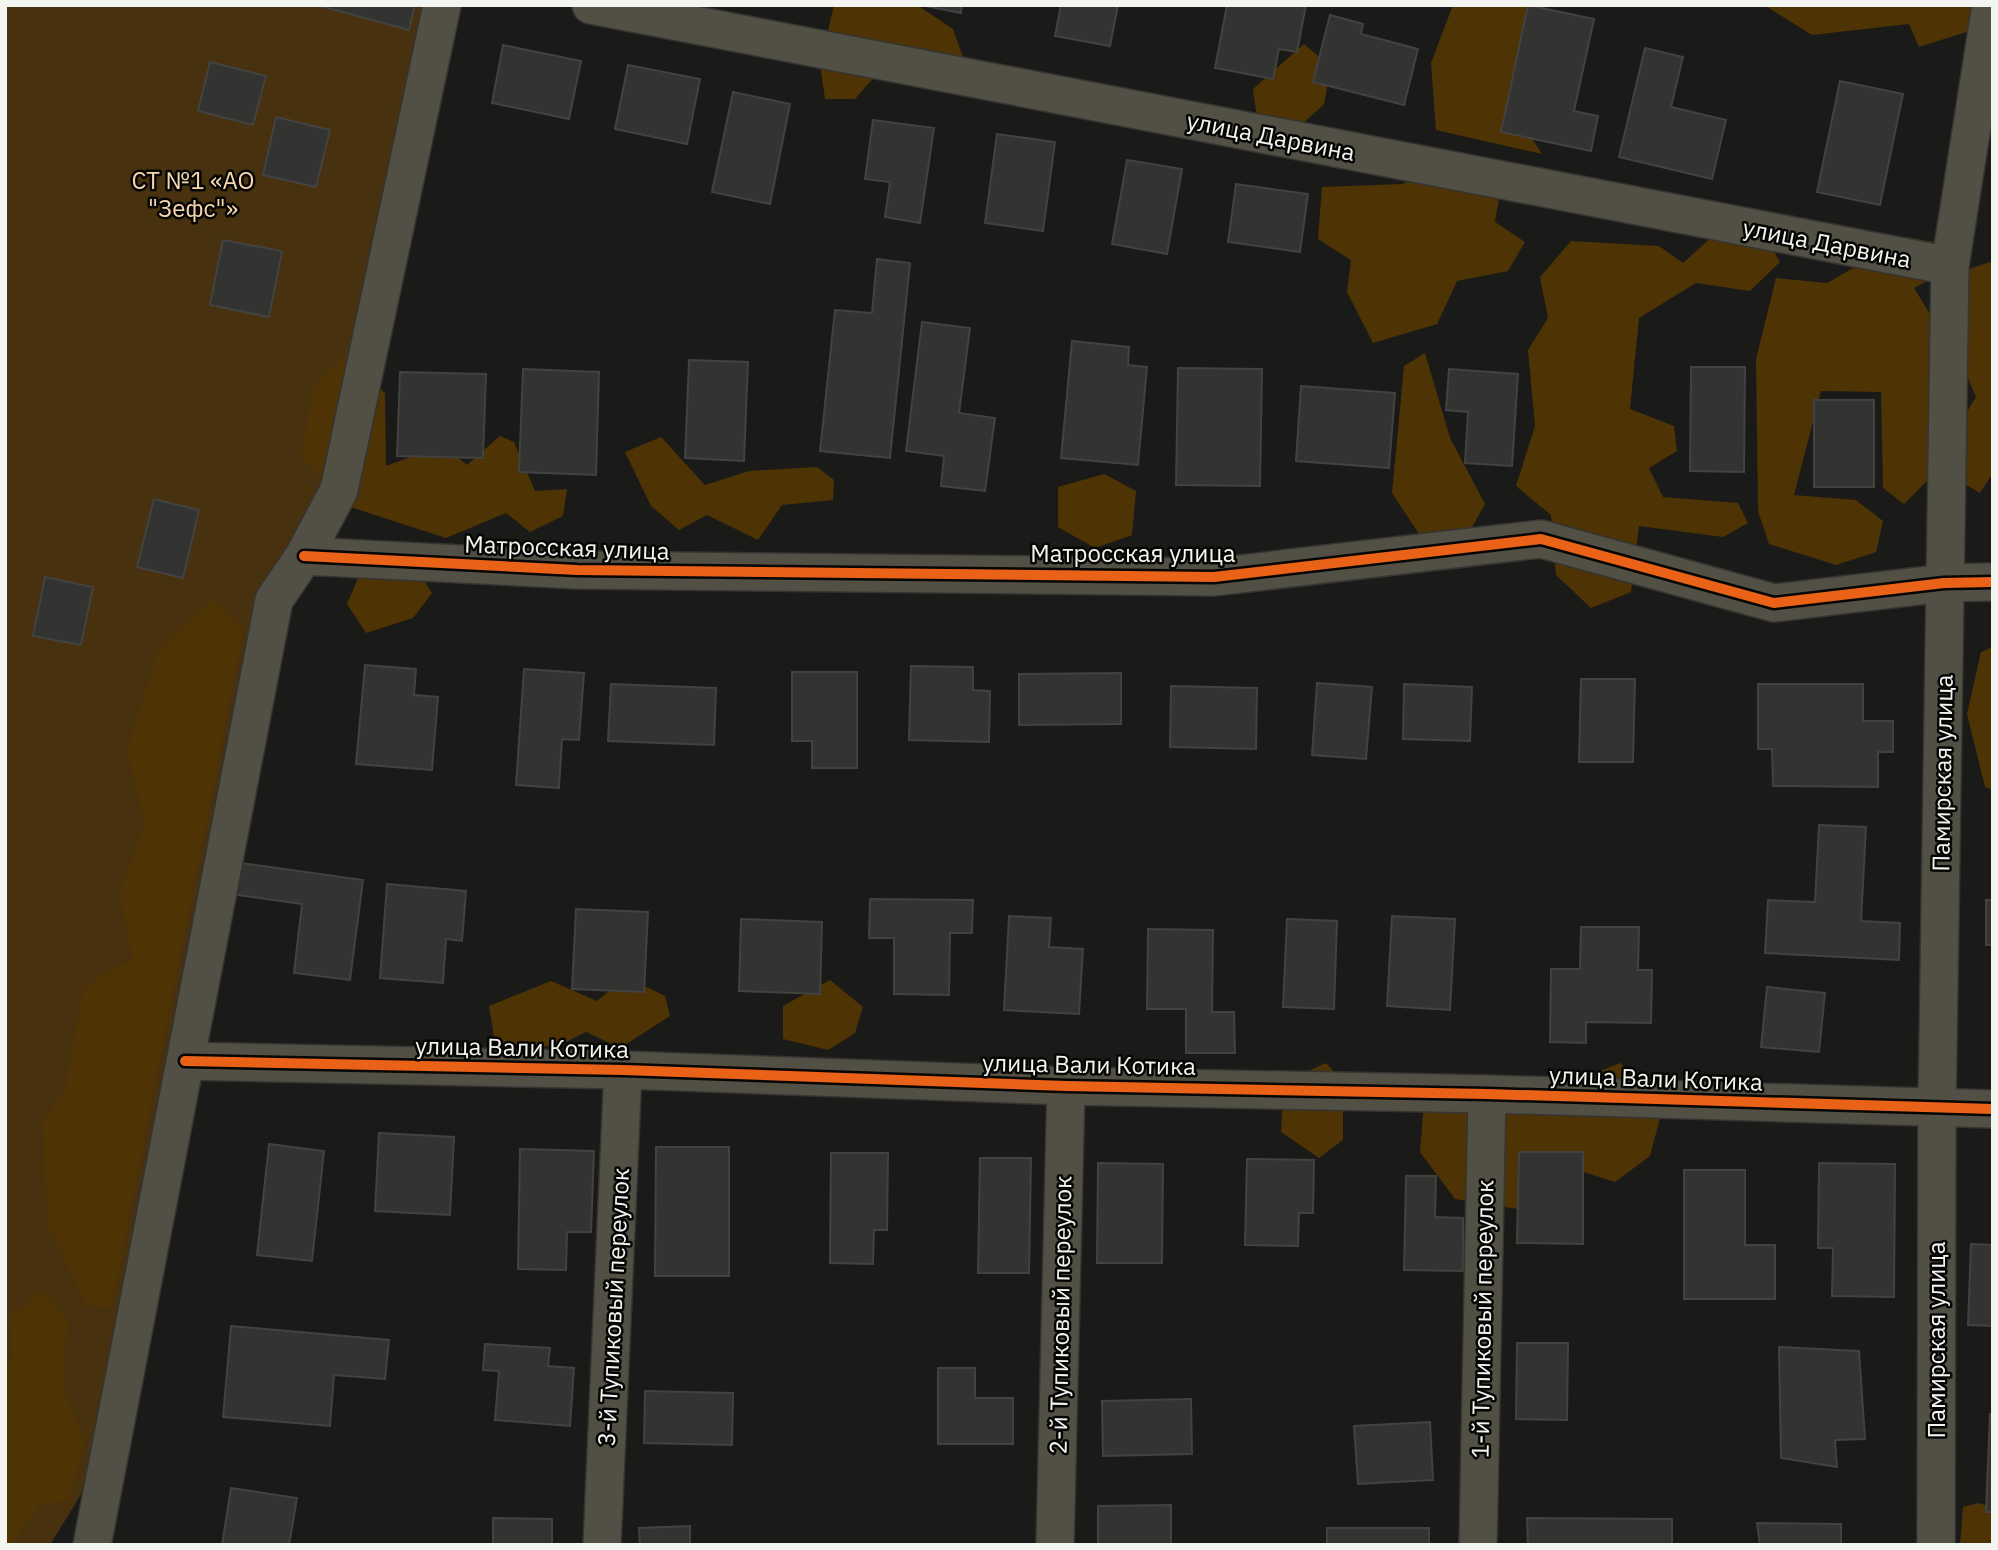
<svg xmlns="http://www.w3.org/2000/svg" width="1998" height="1550" viewBox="0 0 1998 1550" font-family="'IBM Plex Sans',sans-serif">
<rect width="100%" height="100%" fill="#1a1b18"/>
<path fill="#47310f" d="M5,5h426l-118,518 -55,98 -170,862 -38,62h-45z"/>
<path fill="#4e3304" d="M834,5h83l36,24 10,28 -24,9 -47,-9 -37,42h-30l-5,-35z
M1453,5h90l-32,102 31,47 -106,-24 -5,-67z
M1764,5h229v12l-27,15 -47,15 -10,-23 -97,11z
M1304,44l27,23 -7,37 -27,25 -40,-11 -4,-29z
M1438,173l62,20 -5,29 30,20 -17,29 -51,10 -20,43 -64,19 -26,-51 4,-32 -33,-21 4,-52 80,-3z
M1712,237l56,4 12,21 -30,29 -54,-8 -57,35 -9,91 44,17 3,25 -28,17 14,29 75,6 10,20 -25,14 -84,-11 -8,66 -40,16 -35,-33 -5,-60 -35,-29 19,-60 -7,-76 20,-32 -8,-41 31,-36 88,5 24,17z
M1907,237l38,7 -3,29 -28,15 19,31 -6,162 -23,23 -21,-16 -2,-96 -60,-1 -27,104 62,5 27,21 -7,31 -40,13 -67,-21 -11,-33 -2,-152 20,-81 51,5z
M1993,261v212l-13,20 -22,-13v-54l18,-29 -16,-37 6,-90z
M1425,353l25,85 35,66 -13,23 -51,10 -29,-44 12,-127z
M346,355l39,38 1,73 57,-21 24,20 33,-29 14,6 21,49 32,-2 -4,27 -33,16 -24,-19 -60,25 -102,-33 -43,-50 13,-70z
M661,437l44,48 44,-14 68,-4 17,13 -1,20 -51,5 -24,35 -51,-25 -28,15 -28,-24 -26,-54z
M1104,474l32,17 -4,44 -37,13 -37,-21v-40z
M409,558l23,35 -19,25 -47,15 -19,-29 17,-40z
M213,599l31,30 -133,679 -24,-2 -40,-84 -4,-102 22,-31 19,-102 49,-29 -13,-64 24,-71 -17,-73 32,-102z
M1993,647v143l-8,-3 -18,-73 14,-62z
M626,977l39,19 5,20 -50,32 -34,-16 -30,15 -61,-4 -6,-37 62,-25 46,20z
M830,980l33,27 -8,26 -27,17 -45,-11v-33z
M1326,1063l17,19v58l-24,18 -38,-26 3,-50z
M1620,1063l44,40 -14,53 -35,26 -47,-15 -37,44 -76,-12 -35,-47 4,-50 97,1z
M43,1290l25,31 -6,65 23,58 -17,57 -29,4 -29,40h-5v-177l7,-9 -3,-43z
M1979,1503l14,5v37h-33l3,-38z"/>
<path fill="#333432" stroke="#424341" stroke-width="2" d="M317,5h98l-6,25z
M921,5h41l-1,8z
M1061,5h57l-8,41 -55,-10z
M1227,5h79l-9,47 -18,-3 -6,30 -58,-11z
M1528,5l66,14 -20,92 24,5 -7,35 -90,-19z
M1330,15l33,9 -2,10 57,15 -14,56 -91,-23z
M503,45l78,16 -12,58 -77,-16z
M1645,48l38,9 -12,50 55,13 -14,59 -93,-22z
M210,62l56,14 -13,49 -55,-14z
M628,65l72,14 -13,65 -72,-15z
M1840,81l63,13 -23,111 -63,-13z
M733,92l57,12 -20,100 -58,-12z
M276,117l54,13 -14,57 -53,-12z
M873,120l61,8 -14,95 -35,-6 5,-35 -25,-3z
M997,134l58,8 -12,89 -58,-8z
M1127,160l55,9 -15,85 -55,-10z
M1236,184l72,10 -8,58 -72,-10z
M223,240l59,11 -13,66 -59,-12z
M877,259l33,4 -20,195 -70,-7 15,-141 37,3z
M922,322l48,6 -11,85 36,5 -10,73 -44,-5 3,-30 -38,-5z
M1072,341l57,6 -1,18 19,2 -9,98 -77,-7z
M689,360l59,2 -4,99 -59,-3z
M1691,367h54l-1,105 -54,-1z
M1178,368l84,1 -2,117 -84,-1z
M523,369l76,3 -3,103 -77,-3z
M1449,369l69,5 -6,92 -47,-3 3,-51 -22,-2z
M400,372l86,2 -3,84 -86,-2z
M1301,386l94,7 -6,75 -93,-7z
M1814,400h60v87h-60z
M154,499l45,11 -16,68 -46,-11z
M45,577l48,10 -12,58 -48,-9z
M365,665l51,4 -2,26 24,2 -6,73 -76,-6z
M911,666l62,1v23l17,1 -1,51 -80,-2z
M524,669l60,4 -5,67 -17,-1 -3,49 -43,-3z
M792,672h65v96h-45v-27h-20z
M1121,673v51l-102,1v-51z
M1581,679h54l-2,83h-54z
M1317,683l55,4 -6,72 -54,-4z
M611,684l105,4 -2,57 -106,-4z
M1404,684l68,3 -2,54 -67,-2z
M1758,684h105v37h30v31h-15v35l-105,-1 -1,-37h-14z
M1171,686l86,2 -1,61 -86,-2z
M1819,825l47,2 -5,94 39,2 -1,37 -134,-7 3,-53 47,2z
M234,862l129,18 -13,100 -56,-7 8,-69 -72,-10z
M387,884l79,7 -4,50 -16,-2 -3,44 -63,-5z
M870,899l103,1 -1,33h-22l-1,62 -55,-1v-56h-25z
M1986,900h7v45h-7z
M576,909l72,3 -4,80 -72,-3z
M1009,916l42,2 -2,29 34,2 -4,65 -75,-4z
M1392,916l63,3 -5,91 -63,-4z
M741,919l81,3 -2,72 -81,-3z
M1287,919l50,2 -3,88 -51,-2z
M1581,927h58l-1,43h14l-1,53 -65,-1v21l-36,-1 1,-73h29z
M1148,929l65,1 -1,82h22l1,41h-49v-44h-39z
M1767,987l58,6 -6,59 -58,-5z
M379,1133l75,4 -4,78 -75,-4z
M269,1144l55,7 -12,110 -55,-6z
M656,1147h73v129h-74z
M520,1149l74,2 -3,81h-24l-1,38 -48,-1z
M1519,1152h64v92l-66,-1z
M831,1153h57l-1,77h-13l-1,34 -43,-1z
M980,1158h51l-2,115h-51z
M1247,1159l67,1 -1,53h-14l-1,33 -53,-1z
M1098,1163l65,1 -1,99h-65z
M1819,1163l76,1 -1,133 -62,-1 1,-48h-15z
M1684,1170h61v75h30v54h-91z
M1406,1176h30l-1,41 28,1v53l-59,-1z
M1971,1244l22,1v81l-25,-1z
M231,1326l158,14 -4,39 -51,-4 -4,51 -107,-9z
M1517,1343h51l-1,77 -51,-1z
M485,1344l65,4 -2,18 26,2 -4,58 -75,-6 4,-49 -16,-1z
M1779,1347l80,4 6,88 -30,1 2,27 -56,-9z
M938,1368h37v30h38v46h-75z
M645,1391l88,2 -1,52 -88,-2z
M1191,1399l1,55 -89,2 -1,-55z
M1990,1414h3v98h-7z
M1430,1422l3,58 -75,4 -4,-58z
M231,1488l66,10 -8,47h-67z
M1171,1505v40h-73v-39z
M493,1518l59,1v26h-59z
M1527,1518l145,1v26h-144z
M1757,1523l84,1v21h-81z
M690,1526v19h-50l-1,-17z
M1327,1528h102v17h-102z"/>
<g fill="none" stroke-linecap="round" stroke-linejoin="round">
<defs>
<path id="street" d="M591,5l1359,261
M304,556l273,14 637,7 327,-38 233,64 170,-20 49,-1
M185,1061l438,9 443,16 421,8 506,15
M92,1545l182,-945 30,-44 35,-66 103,-485
M602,1545l21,-475
M1055,1545l11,-459
M1478,1545l9,-451
M1936,1545l1,-437 13,-842 41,-261"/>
</defs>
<use href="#street" stroke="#343433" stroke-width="40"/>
<use href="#street" stroke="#525044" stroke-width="37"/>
<defs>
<path id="cycleway" d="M304,556l273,14 637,7 327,-38 233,64 170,-20 49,-1
M185,1061l438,9 443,16 421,8 506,15"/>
</defs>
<use href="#cycleway" stroke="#060705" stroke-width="15"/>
<use href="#cycleway" stroke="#ea6118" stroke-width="10"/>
</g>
<g text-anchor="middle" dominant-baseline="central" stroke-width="5" stroke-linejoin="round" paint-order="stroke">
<g font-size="24" fill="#f3f5f1" stroke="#060705">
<text transform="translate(1271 136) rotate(11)">улица Дарвина</text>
<text transform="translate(1827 243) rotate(11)">улица Дарвина</text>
<text transform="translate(567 547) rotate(2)">Матросская улица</text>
<text x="1133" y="553">Матросская улица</text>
<text transform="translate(1942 773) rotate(-89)">Памирская улица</text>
<text transform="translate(522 1047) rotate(1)">улица Вали Котика</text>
<text transform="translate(1089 1064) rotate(1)">улица Вали Котика</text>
<text transform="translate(1656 1078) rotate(2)">улица Вали Котика</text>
<text transform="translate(613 1307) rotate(-87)">3-й Тупиковый переулок</text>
<text transform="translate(1060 1315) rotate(-89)">2-й Тупиковый переулок</text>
<text transform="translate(1482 1319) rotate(-89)">1-й Тупиковый переулок</text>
<text transform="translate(1936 1340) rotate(-90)">Памирская улица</text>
</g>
<g font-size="24" fill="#f7d7af" stroke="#060705">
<text x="193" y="180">СТ №1 «АО<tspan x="193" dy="28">"Зефс"»</tspan></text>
</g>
</g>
<rect width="1998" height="1550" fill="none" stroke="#f3f5f1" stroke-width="14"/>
</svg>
